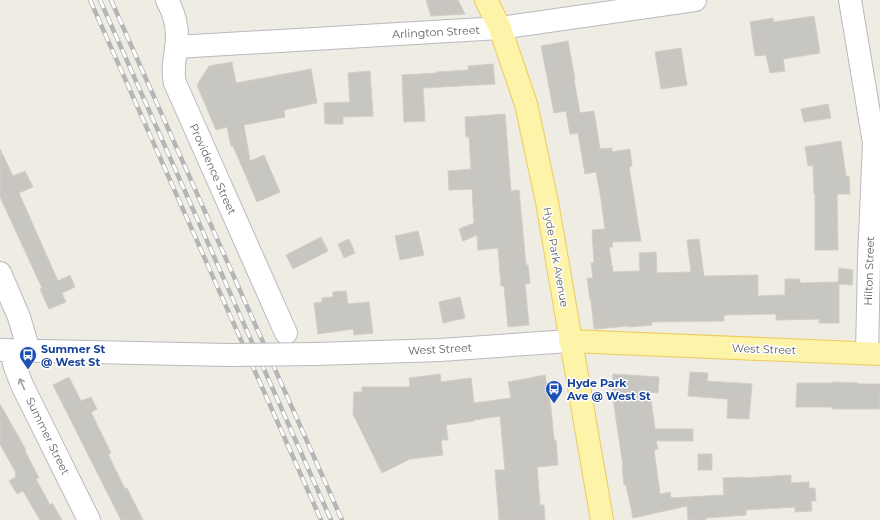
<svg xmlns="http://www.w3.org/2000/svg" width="880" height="520" viewBox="0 0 880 520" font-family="Montserrat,sans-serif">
<rect width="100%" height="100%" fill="#eeece3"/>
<path fill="#c8c6c0" stroke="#d2cec2" d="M426,0h32l7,14 -34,2z
M814,16l6,37 -37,6 2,12 -15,2 -4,-18 -11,1 -5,-34 23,-4 1,4z
M568,41l7,38 -1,1 6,33 14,-2 6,38 12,-1v4l18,-3 2,17 -3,1 12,74 -29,1 1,5h-4l4,25 27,-1 -1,-18 17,-1 1,21 34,-1 -4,-32 12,-1 5,37 54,-1v21l27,-1v-16h15v4l38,-1 1,-14 14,2 -1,15 -13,-1v39h-20v-4l-43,1v-6l-52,1v6l-72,1v3l-23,2v-1l-35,3 -3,-29h-1l-3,-22h6l-2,-15h3l-2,-33 13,-1 -4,-30 -5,-27 -11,2 -7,-41 -8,1 -4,-23 -12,2 -13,-67z
M681,48l6,37 -26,4 -6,-37z
M232,62l4,21 75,-14 6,34 -33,7 1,7 -41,8 6,36 14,-6 16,37 -23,10 -24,-56h-2l-4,-19 -11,3 -19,-45 12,-19z
M493,64l2,20 -72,4 2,33 -21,1 -2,-47 35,-2v-1l32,-2 -1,-4z
M370,71l3,45 -30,1v7h-18l-1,-21 26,-1 -2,-29z
M828,104l3,14 -27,4 -3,-13z
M505,114l6,77 8,-1 7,75h2l2,18 -5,1 4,41 -21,2 -4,-41h-3l-3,-38 -20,2 -1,-15 -14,6 -4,-12 15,-6 -2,-34 -23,1 -1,-19 23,-2 -2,-32h-3l-1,-20z
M841,141l5,35h3l1,18h-13l1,56h-23v-56h-1l-1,-29 -5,1 -3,-19z
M0,149l13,27 12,-5 8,16 -14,6 39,88 12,-6 5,12 -13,6 4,9 -17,7 -9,-20 2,-1 -42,-91z
M418,231l6,24 -24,5 -5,-24z
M321,237l7,14 -35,18 -7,-14z
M349,239l6,14 -11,5 -6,-14z
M346,291l2,13 21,-2 4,31 -19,2 -1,-6 -35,5 -4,-31 8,-1v-4l11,-1v-5z
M460,297l5,21 -22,5 -4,-21z
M690,372l18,1 -1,8 45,3 -3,35 -22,-1 1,-19 -40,-3z
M440,374l1,8 30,-4 3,25 37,-5 -3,-16 37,-7 6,33 3,32h2l2,25 -21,2 3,38h4l1,15h-46l-4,-50h10l-5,-54 -26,4v1l-28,4 2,15h-7l2,15 -33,4 -28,14 -29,-59 1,-22h8v-5h48l-1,-9z
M613,374l46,3 -1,16 -8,-1 5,37h38v12h-37l2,8 -4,1 6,44 10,-2 1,6 53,-3 -1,-17 21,-1v1l47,-3v8l18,-1v6h6l1,13h-5l1,10 -17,1v-5l-49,3v5l-40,3v2h-18l-1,-14 -54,12 -7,-33h-2l-2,-19h1l-11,-74z
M69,377l12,24 10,-4 6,12 -6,3 20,41 -3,1 17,35 2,-1 16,32h-22l-68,-135z
M832,382l26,1v1h22v25h-48v-2h-36l1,-24h35z
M0,404l26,46 -1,1 14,27 -3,1 14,26 2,-2 10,17h-22l-17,-29 -6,3 -8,-13 7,-4 -1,-3 1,-1 -16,-29z
M698,454h14v16h-14z"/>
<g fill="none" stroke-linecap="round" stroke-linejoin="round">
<defs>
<path id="minor" d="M167,0c6,11 10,24 10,36 0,16 -6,31 -2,47l111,250
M850,0l24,143 -5,117 -2,93
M176,47l324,-19 195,-28
M0,273l19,44 10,34
M0,350l228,5
M11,351l4,16 7,18 67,135
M316,354l124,-4 130,-9"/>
<path id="major" d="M486,0l14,28 26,76 21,98 55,318
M570,341l310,13"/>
</defs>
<use href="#minor" stroke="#b8babf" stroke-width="24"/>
<use href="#major" stroke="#edcb5c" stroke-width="24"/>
<use href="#minor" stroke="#fff" stroke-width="22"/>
<use href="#major" stroke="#fdf3a9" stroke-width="22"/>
<defs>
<path id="rail" d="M90,0l231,520
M100,0l231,520
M111,0l231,520"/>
</defs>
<use href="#rail" stroke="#b4b5b5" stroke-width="4.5"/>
<use href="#rail" stroke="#fff" stroke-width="3" stroke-dasharray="9" stroke-linecap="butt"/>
<defs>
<path id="minor-bridge" d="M228,355l88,-1"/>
</defs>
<use href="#minor-bridge" stroke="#b8babf" stroke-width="24" stroke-linecap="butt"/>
<use href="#minor-bridge" stroke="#fff" stroke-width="22"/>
</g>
<defs><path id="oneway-shaft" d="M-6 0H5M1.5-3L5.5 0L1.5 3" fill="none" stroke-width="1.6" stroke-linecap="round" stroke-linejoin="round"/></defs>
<use stroke="#9d9fa1" href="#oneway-shaft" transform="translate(22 384) rotate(-114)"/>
<defs>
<symbol id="bus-pin" viewBox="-11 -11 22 30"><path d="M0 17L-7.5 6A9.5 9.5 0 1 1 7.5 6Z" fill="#1a4fb4" stroke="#fff"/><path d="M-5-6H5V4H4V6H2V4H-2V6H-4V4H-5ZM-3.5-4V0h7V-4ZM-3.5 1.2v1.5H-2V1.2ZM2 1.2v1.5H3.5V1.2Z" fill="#fff"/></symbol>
</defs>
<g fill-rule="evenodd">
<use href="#bus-pin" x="18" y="345" width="20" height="27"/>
<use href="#bus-pin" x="544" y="379" width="20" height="27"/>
</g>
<g text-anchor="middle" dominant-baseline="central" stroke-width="3" stroke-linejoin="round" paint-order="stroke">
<g font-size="11" fill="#5b5f63" stroke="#fff">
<text transform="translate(436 32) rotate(-3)">Arlington Street</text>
<text transform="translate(213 169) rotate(66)">Providence Street</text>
<text transform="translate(556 257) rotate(80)">Hyde Park Avenue</text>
<text transform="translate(869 271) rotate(-88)">Hilton Street</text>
<text transform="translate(440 349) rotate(-3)">West Street</text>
<text transform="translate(764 349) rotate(2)">West Street</text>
<text transform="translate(48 436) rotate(64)">Summer Street</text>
</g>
<g font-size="11" font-weight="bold" fill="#164399" stroke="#fff" text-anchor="start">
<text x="41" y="349">Summer St<tspan x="41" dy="13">@ West St</tspan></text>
<text x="567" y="383">Hyde Park<tspan x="567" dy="13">Ave @ West St</tspan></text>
</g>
</g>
</svg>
